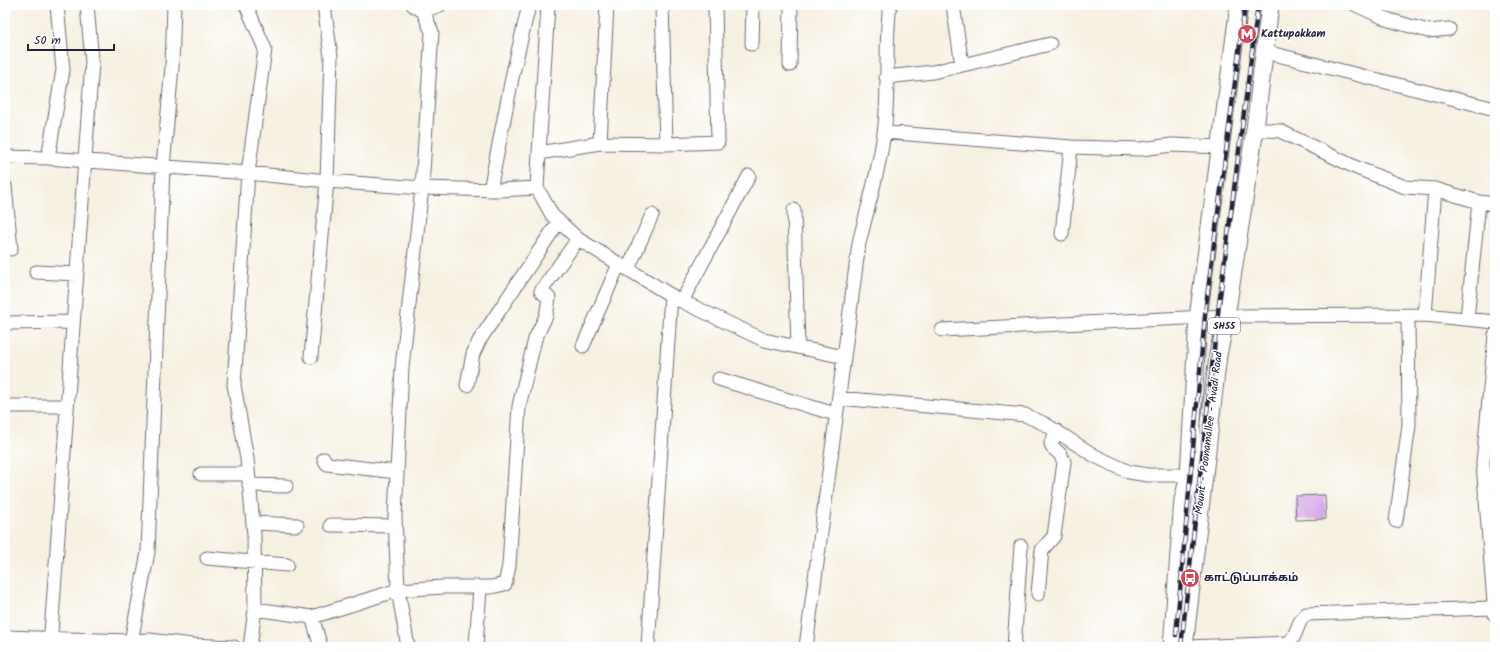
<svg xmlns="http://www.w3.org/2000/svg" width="1500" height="652" viewBox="0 0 1500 652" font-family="Kalam,'Noto Sans Tamil',sans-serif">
<rect width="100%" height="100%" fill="#fff"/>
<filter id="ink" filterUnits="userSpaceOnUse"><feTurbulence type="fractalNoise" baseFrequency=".025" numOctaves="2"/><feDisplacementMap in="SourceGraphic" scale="8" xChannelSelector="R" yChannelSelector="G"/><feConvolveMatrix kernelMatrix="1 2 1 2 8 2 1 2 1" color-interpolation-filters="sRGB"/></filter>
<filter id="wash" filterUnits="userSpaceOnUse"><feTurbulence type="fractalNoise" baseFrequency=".012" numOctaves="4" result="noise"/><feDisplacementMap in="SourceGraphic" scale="16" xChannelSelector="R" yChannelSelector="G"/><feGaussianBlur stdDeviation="0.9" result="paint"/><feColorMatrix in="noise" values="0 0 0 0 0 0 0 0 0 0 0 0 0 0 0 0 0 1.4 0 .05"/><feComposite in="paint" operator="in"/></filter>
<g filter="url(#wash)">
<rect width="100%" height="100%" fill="#f6f0e0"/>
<g id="blocks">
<path fill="#d6a5e7" d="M1325,495l1,24 -30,1 -1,-24z"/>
</g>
</g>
<g filter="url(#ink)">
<use href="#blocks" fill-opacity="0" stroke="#6c6a75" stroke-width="1"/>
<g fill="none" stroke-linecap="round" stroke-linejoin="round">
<defs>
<path id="minor" d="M57,5l6,65 -15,88 200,15 79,8 95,7 77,2 38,-2 15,27 26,24 99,60 87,41 80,17
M246,5l19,44 -17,124 -14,212 13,74 7,76 1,74 -5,38
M662,5l4,139
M953,5l9,60
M1356,5l33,15 39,11 21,-2
M423,11l17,-6
M752,44l1,-39
M1266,52l229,57
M790,65l1,-60
M886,77l47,-5 117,-28
M1255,129l25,2 77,37 48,19 30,2 44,13 16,2
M884,132l187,15 70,2 31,-4 49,2
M600,143l66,1 52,-2 -3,-137
M539,153l9,-148
M5,157l43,1
M5,186l6,63
M537,188l2,-35 61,-10 7,-138
M490,190l23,-117 16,-68
M794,210l4,137
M1062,234l9,-87
M628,269l24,-54
M36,272l41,2
M682,301l67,-125
M1425,315l10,-126
M1467,319l12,-117
M5,323l68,-1
M942,330l284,-14 199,-1 70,7
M1495,335l-12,128 12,152
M583,346l36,-82
M311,357l16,-176 4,-124 -7,-52
M719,379l116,35
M467,385l6,-31 6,-13 80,-120
M839,398l186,17 20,9 50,32 34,16 19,3h50
M5,406h62
M324,459l3,5 70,8
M201,474h47
M249,485l37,1
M1396,521l13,-96 -1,-109
M253,523l44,2
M331,525l64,1
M207,558l80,7
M1038,594l4,-44 12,-14 10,-74 -4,-8 -8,-7 -1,-4 6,-12
M255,609l57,8 86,-27 45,-3h48l14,-3 4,-18 10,-160 16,-67 11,-23 3,-18 -8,-7 37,-52
M312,617l9,30
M5,637l125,4 19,-1 43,5 42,2
M50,647l42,-585 -5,-57
M130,647l18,-95 15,-385 9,-100 2,-62
M408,647l-10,-57 -3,-74 7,-149 20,-179 10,-156 -9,-21 -10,-6
M476,647l4,-60
M648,647l23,-352
M806,647l53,-404c9,-37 20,-72 25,-110 6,-42 0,-86 6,-128
M1014,647l7,-101
M1188,647l100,-4c10,-7 8,-21 18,-29l187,-6"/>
<path id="major" d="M1172,647l11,-147 6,-25 9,-157 41,-313
M1184,647l34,-292 8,-39 29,-187 15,-124"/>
</defs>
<use href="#minor" stroke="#6c6a75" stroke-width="15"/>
<use href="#major" stroke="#6c6a75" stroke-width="19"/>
<use href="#minor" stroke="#fff" stroke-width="13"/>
<use href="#major" stroke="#fff" stroke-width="17"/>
<defs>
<path id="rail" d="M1176,635l30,-330 39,-300
M1181,647l38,-343 39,-299"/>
</defs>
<use href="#rail" stroke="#22223b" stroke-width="4.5"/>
<use href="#rail" stroke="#fff" stroke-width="3" stroke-dasharray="9" stroke-linecap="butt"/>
</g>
</g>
<defs>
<symbol id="metro-disc" viewBox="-11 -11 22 22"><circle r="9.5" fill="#d1495b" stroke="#fff"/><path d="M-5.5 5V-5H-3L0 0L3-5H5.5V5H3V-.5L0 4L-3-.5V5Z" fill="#fff"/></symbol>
<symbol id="bus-disc" viewBox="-11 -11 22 22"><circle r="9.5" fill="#d1495b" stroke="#fff"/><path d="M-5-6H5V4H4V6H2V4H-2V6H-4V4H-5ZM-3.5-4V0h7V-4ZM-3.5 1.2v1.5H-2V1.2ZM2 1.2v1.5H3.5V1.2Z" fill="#fff"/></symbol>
</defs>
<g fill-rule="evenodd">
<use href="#metro-disc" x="1236" y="23" width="22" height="22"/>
<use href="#bus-disc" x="1179" y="567" width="22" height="22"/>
</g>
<g text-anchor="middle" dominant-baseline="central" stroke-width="3" stroke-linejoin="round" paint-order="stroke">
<rect fill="#fff" stroke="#646476" stroke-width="1" x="1208" y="318" width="32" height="16" rx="3"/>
<g font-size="10" font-weight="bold" fill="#22223b">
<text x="1224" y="326">SH55</text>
</g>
<g font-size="11" font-weight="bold" fill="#22223b" stroke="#fff" text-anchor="start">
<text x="1261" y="34">Kattupakkam</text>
<text x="1204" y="578">காட்டுப்பாக்கம்</text>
</g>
<g font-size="11" fill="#22223b" stroke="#fff">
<text transform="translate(1209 433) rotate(-83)">Mount - Poonamallee - Avadi Road</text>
</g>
</g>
<rect width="1500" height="652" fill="none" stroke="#fff" stroke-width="20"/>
<path d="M28 44v6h86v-6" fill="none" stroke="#22223b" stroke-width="2"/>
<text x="34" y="44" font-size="12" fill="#22223b" stroke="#ffffff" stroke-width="3" paint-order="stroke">50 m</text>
</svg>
